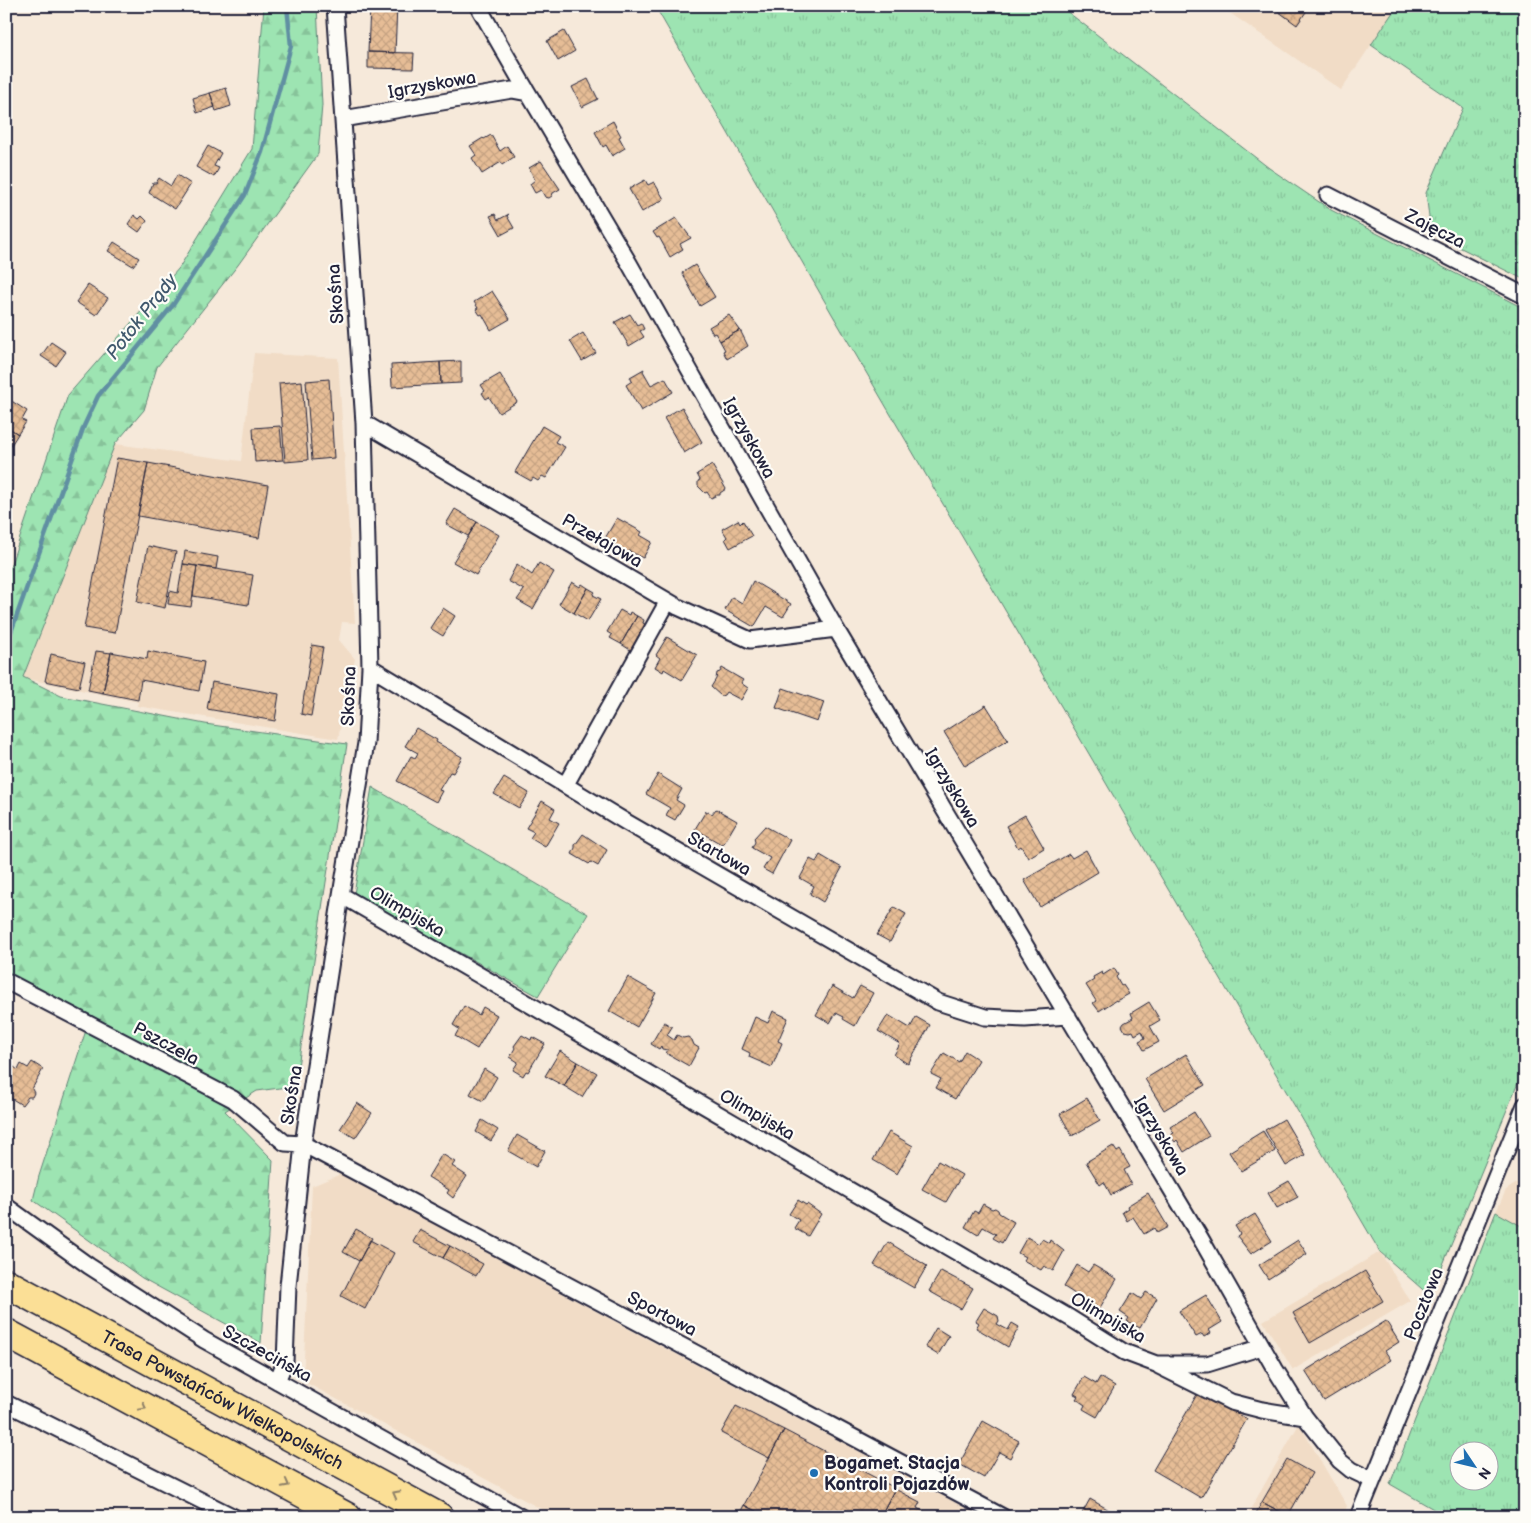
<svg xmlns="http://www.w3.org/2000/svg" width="1531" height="1523" viewBox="0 0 1531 1523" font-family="'Balsamiq Sans',sans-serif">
<defs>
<pattern id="grass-tufts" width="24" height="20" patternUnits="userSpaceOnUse" patternTransform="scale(1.25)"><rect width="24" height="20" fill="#9de4b2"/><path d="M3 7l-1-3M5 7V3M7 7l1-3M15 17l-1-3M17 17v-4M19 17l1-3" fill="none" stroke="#87c39a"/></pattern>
<pattern id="forest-firs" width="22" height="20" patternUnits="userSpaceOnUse" patternTransform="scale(1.25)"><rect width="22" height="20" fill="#9de4b2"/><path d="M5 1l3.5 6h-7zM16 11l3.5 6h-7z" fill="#87c39a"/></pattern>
<pattern id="building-cross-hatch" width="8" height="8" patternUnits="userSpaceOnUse" patternTransform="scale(1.25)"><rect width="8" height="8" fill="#e6bd96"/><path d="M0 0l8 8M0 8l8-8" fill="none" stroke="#c5a282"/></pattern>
</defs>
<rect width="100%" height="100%" fill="#f6e9da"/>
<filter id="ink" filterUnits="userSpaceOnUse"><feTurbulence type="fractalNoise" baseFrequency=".02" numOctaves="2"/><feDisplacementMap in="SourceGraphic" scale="10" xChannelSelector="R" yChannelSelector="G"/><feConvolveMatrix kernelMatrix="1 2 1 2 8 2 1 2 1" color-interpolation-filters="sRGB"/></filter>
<g filter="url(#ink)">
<path fill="#f1dcc6" d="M1220,6h177l-56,84z
M254,353l84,5 17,265 -13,-1 -3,18 16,19 -17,80 -201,-33 1,-4 -115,-24 92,-234 126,17z
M341,1174l284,153 357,190h-426l-253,-136 9,-195z
M1520,1181l5,1v47l-29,-17 10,-22z
M1380,1252l30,49 -117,69 -30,-49z
M1299,1424l48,82 -4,11h-97z"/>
<path fill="url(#grass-tufts)" stroke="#608376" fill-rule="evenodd" d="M655,6h405l209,162 62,42 194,99v757l-95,230 -50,-44 -548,-938z
M1397,6h128v274l-94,-47 -5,-40 37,-85 -92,-63z
M1496,1212l29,16v289h-60l-23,-3 -52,-30zM1458,1450h30v30h-30z"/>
<path fill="url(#forest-firs)" stroke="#608376" d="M264,6h53l5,99 -4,49 -80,111 -81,102 -13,43 -29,34 -92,233 38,19 144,28 142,20 -52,342 -38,5 -32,20 48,49 -12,183 -119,-65 -109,-78 6,-24 49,-152 -82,-43v-402l62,-184 111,-127 73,-119z
M372,787l216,127 -50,82 -184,-102z"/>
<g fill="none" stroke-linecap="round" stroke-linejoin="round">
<path stroke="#608fa2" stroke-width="4.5" d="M6,646l78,-220 14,-30 75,-91 72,-110 17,-43 29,-106 -4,-40"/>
</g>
<path fill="url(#building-cross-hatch)" stroke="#22223b" d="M370,6h27l-2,47 -27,-1z
M1271,6h39l-13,19z
M564,31l11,20 -17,10 -11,-20z
M368,52l46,1 -1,16 -45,-1z
M588,79l10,20 -16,8 -10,-20z
M226,88l5,18 -15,5 -6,-18z
M210,93l5,14 -18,6 -4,-15z
M613,121l8,15 -2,1 6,11 -13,8 -6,-11 -3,2 -8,-15z
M491,135l9,16 7,-5 7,11 -12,8 -1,-3 -19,12 -10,-16 4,-3 -6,-9 13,-8 1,1z
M208,146l13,7 -7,13 5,2 -5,9 -18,-10z
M541,161l19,28 -7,4 -1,3 -3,2 -4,-1 -4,-7 -6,3 -5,-9 5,-4 -6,-12z
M177,175l14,9 -16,25 -26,-16 4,-10h3l3,-5 12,8z
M645,180l3,5 6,-3 10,17 -22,13 -13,-23z
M495,214l3,6 11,-6 -2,2 7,12 -13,7 -11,-19z
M134,215l5,4 3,-3 5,5 -8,11 -11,-8z
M676,218l15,20 -11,6 3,5 -13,8 -11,-20 -2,1 -4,-6z
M114,242l25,16 -6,8 -25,-15z
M695,265l20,32 -15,9 -18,-33z
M88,285l20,13 -12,17 -20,-13z
M492,291l18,28 -19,11 -9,-16 -2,1 -4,-6 2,-1 -4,-6z
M630,314l7,11 4,-2 3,6 -4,2 4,6 -15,9 -14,-24z
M729,315l11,15 -20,11 -5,-8 -2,1 -4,-7z
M740,330l8,16 -21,13 -4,-8 2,-1 -5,-9z
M583,333l13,20 -14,8 -12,-20z
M51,342l15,10 -10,14 -15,-10z
M461,361v22l-20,1 -1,-22z
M440,362l1,22 -49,3 -1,-22z
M644,369l-1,2 8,14 14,-7 8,14 -32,19 -15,-26 6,-4 -2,-4z
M500,374l17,28 -18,11 -10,-16 -3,2 -4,-6 3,-2 -4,-6z
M329,379l5,79 -22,2 -6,-79z
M302,381l6,79 -23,2 -6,-79z
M10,400l17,11 -5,9 4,2 -8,12 -12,-8v-20z
M682,407l20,35 -18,11 -20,-35z
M6,426l12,8 -12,19z
M280,426l3,34 -28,2 -2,-34z
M542,426l17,10 -4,6 10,5 -19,31 -4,-2 -4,5 -5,-3 -2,3 -16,-9z
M117,458l31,5 -33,170 -31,-5z
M148,463l120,22 -9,53 -121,-22z
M712,465l14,24 -6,4v2h-3l-6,3 -4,-6 -2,1 -7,-7v-5l2,-1 -3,-6z
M455,509l22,13 -9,14 -22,-12z
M617,518l25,14 -2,3 12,7 -9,16 -14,-7 -1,2 -24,-13z
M738,520l2,4 3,-3 9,15 -22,12 -5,-9 2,-2 -5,-8z
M477,522l22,13 -23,40 -23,-13z
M148,546l28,6 -11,56 -28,-6z
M185,551l33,6 -2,12 -33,-5z
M539,563l15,9 -21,37 -16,-9 7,-10 -16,-9 9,-17 15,11z
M183,564l14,2 -6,41 -23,-3 2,-13 8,2z
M197,566l56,9 -5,30 -55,-9z
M753,581l38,23 -8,13 -17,-10 -12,20 -29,-17 7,-13 10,6z
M572,582l8,5 2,-3 6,4 -14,25 -15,-9z
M588,588l7,4 -2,3 8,4 -13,22 -14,-8z
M443,608l12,8 -12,20 -13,-8z
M620,610l9,5 1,-3 7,4 -16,28 -11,-6 2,-3 -5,-3z
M637,616l7,4 -1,3 8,5 -19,23 -11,-7z
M667,637l30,18 -15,25 -18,-11 -1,3 -8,-5 5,-9 -4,-3z
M312,645l11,2 -12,69 -10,-2z
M96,651l15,2 -8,40 -15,-3z
M148,651l56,11 -5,29 -58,-11 -3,20 -35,-7 8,-41 36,7z
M51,654l34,8 -6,26 -34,-7z
M722,668l21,12 -2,3 7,5 -7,12 -15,-8 -2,3 -3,1 -10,-9 5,-8 1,-6 3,-1z
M212,682l67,12 -4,27 -68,-12z
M783,688l41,14 -7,20 -41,-14z
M986,705l22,35 -43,26 -21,-34z
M416,728l21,12 -1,2 26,15 -9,16 -3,-1 -11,18 3,1 -6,11 -39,-21 14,-25 4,2 3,-5 -13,-7z
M658,774l24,15 -6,11 8,5 -9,15 -9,-5 4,-7 -24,-14z
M504,778l25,15 -10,15 -25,-14z
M542,801l13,8 -5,9 9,5 -14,24 -15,-9 4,-6 -8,-4z
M716,809l21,12 -14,24 -28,-16 11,-18 6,3z
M1025,815l19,33 -16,10 -7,-12 -3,2 -12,-22z
M765,826l25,14 -18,34 -9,-5 7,-11 -18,-10 3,-6 -1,-4z
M583,834l24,16 -9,16 -7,-4 -2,2 -17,-10 3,-6v-3z
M1086,850l12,22 -58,35 -16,-27 45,-26 3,4z
M820,855l22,13 -19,34 -13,-8 4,-8 -14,-8 10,-19 6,3z
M894,907l12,7 -16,28 -13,-7z
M1114,968l4,7 -2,2 5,9 2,-1 6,9 -13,7v-1l-17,11 -6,-8 3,-2 -10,-16 8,-5 -1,-3 9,-5 1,3z
M628,977l28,16 -19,34 -28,-16z
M832,986l21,12 7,-12 13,7 -18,33 -12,-7 1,-2 -8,-4 -6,10 -14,-8z
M1149,1002l11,18 -10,6 9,16 -15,8 -5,-9 6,-3 -3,-7 -7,4 -2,-4 -3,1 -5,-1 -3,-5 2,-3 9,-5 -2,-5z
M464,1006l15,9 4,-8 14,8 -20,34 -22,-13 4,-7 -6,-4z
M773,1011l15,7 -10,23 4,2 -10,24 -23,-10 1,-4 -8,-4 13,-32 13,6z
M888,1015l22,13 6,-11 14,8 -22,39 -14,-9 6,-11 -22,-13z
M664,1022l8,5 -5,8 7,5 3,-5 6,3 5,-1 4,3 2,5 5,3 -10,18 -23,-13 2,-3 -6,-1 -1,-3 -2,3 -8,-5z
M522,1035l9,5 1,-3 13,7 -17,28 -2,-1 -3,5 -10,-6 5,-8 -8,-5 5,-9 -1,-2z
M560,1051l18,11 -14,24 -19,-10z
M965,1051l14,9 -24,39 -19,-11 5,-9 -10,-5 13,-21 15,9z
M1186,1054l19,31 -41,25 -19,-31z
M6,1061l12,9 3,-6 7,4 4,-6 11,7 -11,20 2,4 -2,4h-4l-6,8 -16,-10z
M578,1062l19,11 -15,24 -18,-11z
M484,1069l13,8 -14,24 -13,-7z
M1087,1098l13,22 -28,16 -12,-22z
M357,1103l15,10 -17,25 -15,-9z
M1194,1112l15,24 -25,16 -7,-12 -2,2 -5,-7 4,-2 -4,-6z
M1284,1119l21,36 -19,11 -21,-36z
M482,1120l16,10 -7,11 -15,-9z
M1263,1131l12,20 -34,20 -12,-19z
M889,1132l24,14 -16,28 -24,-14z
M517,1135l28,16 -9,16 -28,-16z
M1113,1146l4,6 3,-2 10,17 -6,3 7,14 -20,11 -7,-13 -4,3 -14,-23z
M442,1154l13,8 -3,4 15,10 -14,22 -6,-5 2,-3 -21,-13z
M938,1161l24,14 -16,27 -24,-13z
M1289,1181l9,16 -21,11 -9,-15z
M1148,1193l20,34 -11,6 -3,-5 -10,6 -11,-17 -6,4 -5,-9 6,-4 -1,-2z
M798,1200l8,5 1,-1 14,10 -13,22 -14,-8 5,-8 -10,-6z
M983,1204l9,5 3,-1 3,2 1,3 15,9 -12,21 -9,-5 3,-4 -13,-7 -5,8 -13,-8 9,-16 4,2z
M1255,1214l17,27 -21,13 -14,-18 3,-2 -5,-8z
M356,1229l16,9 -13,23 -16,-9z
M420,1230l30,16 -7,12 -30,-16z
M1027,1237l12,7 3,-5 7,4 1,-3 14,11 -11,20 -9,-5 -3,4 -18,-10 2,-3 -7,-4z
M370,1240l24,13 -29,56 -24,-13z
M1298,1240l9,14 -39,25 -9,-14z
M888,1242l39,24 -13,22 -40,-23z
M450,1246l33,18 -7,12 -33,-18z
M1077,1265l11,7 5,-7 24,14 -19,32 -24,-15 1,-2 -11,-7z
M941,1271l32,17 -12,21 -32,-18z
M1365,1271l18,30 -73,42 -17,-30z
M1146,1292l11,6 -17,30 -13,-7 2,-3 -9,-6 12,-19 9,6z
M1206,1295l16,27 -13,8 2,3 -7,4 -2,-3 -6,3 -17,-26z
M984,1308l14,8 1,5 -2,3 11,6 4,-7 7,4 -11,20 -32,-19 3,-5 -3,-2z
M1386,1321l13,21 -14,9 6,9 -67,41 -19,-30z
M936,1328l13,8 -11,19 -13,-8z
M1084,1377l12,7 4,-7 15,9 -18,31 -14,-8 2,-4 -9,-6 2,-3 -4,-2z
M1199,1391l48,28 -46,79 -48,-28z
M736,1406l48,24 -15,28 -48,-25z
M983,1421l36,20 -9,17 -11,-6 -15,26 -25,-14z
M784,1430l111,58 -15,29h-113l-23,-12z
M1287,1459l25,14 -24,43 -26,-14z
M895,1489l25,13 -3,6 11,6 -1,3h-47z
M1090,1499l21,12 -3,6h-28z
M1262,1502l26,14 1,1h-35z
M744,1505l23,12h-29z"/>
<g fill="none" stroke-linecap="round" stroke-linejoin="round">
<defs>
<path id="street" d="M478,6l43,75 108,182 207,366 365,610 74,130 30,48 35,44 11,9 21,10
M343,119l169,-29 16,3
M1328,195l197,101
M364,423l314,184 72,33 86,-11
M370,667l256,155 312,180 47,15 40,2 43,-3
M566,784l102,-183
M341,895l729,423 54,34 32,12h51l55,-17
M6,981l227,118 52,44 18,1 700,373
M6,1206l83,60 115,74 317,177
M1159,1366l72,36 31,8 43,7
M277,1381l8,-19 3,-76 15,-142 38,-249 25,-152 4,-76 -6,-244 -29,-417
M6,1403l228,114
M1358,1517l167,-412"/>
<g id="highway">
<path id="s1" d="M6,1283l433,234"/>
<path d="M6,1333l341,184"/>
</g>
</defs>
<use href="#street" stroke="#22223b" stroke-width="19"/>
<use href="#highway" stroke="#22223b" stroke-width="31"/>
<use href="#street" stroke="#fdfcf7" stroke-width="15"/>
<use href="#highway" stroke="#fbdf96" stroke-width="28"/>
</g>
<defs><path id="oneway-chevron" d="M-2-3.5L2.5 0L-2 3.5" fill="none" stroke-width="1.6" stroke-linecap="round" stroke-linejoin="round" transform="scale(1.25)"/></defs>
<g stroke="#8e8068">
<use href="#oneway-chevron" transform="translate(143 1407) rotate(29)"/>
<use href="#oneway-chevron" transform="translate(286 1484) rotate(28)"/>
<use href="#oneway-chevron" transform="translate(396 1494) rotate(-152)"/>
</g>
</g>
<circle fill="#1f6fb2" stroke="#fdfcf7" stroke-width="2" cx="814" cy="1473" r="5"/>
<g text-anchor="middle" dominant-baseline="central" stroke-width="4.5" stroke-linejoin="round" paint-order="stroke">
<g font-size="18" fill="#22223b" stroke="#fdfcf7">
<text transform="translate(432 85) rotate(-10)">Igrzyskowa</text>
<text transform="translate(1435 229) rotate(27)">Zajęcza</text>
<text transform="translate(336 294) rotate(-94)">Skośna</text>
<text transform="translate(749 438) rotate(61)">Igrzyskowa</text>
<text transform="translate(602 541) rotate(30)">Przełajowa</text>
<text transform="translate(349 696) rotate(-88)">Skośna</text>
<text transform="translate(952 788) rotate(59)">Igrzyskowa</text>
<text transform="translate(719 854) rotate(30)">Startowa</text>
<text transform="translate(407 912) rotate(30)">Olimpijska</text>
<text transform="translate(166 1044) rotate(28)">Pszczela</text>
<text transform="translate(292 1095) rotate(-81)">Skośna</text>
<text transform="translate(757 1115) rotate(30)">Olimpijska</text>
<text transform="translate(1161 1136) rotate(59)">Igrzyskowa</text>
<text transform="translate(1424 1304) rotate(-68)">Pocztowa</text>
<text transform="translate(662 1314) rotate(28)">Sportowa</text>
<text transform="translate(1108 1318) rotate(30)">Olimpijska</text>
<text transform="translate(267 1354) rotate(29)">Szczecińska</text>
<text stroke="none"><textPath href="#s1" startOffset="246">Trasa Powstańców Wielkopolskich</textPath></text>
</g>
<g font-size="18" font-weight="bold" fill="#22223b" stroke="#fdfcf7" text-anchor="start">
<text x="824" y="1463">Bogamet. Stacja<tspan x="824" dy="21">Kontroli Pojazdów</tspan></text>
</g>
<g font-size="19" font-style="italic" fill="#41596e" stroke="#fdfcf7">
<text transform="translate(142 317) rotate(-52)">Potok Prądy</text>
</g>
</g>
<rect width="1531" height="1523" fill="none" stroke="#fdfcf7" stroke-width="25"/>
<rect x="12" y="12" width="1506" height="1498" fill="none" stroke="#22223b" stroke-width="2" filter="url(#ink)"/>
<g transform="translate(1474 1466) rotate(125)"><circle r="24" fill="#fdfcf7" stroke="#a5a5ac"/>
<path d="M0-4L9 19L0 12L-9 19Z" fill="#1f6fb2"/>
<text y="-8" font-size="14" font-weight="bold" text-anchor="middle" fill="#22223b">N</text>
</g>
</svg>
